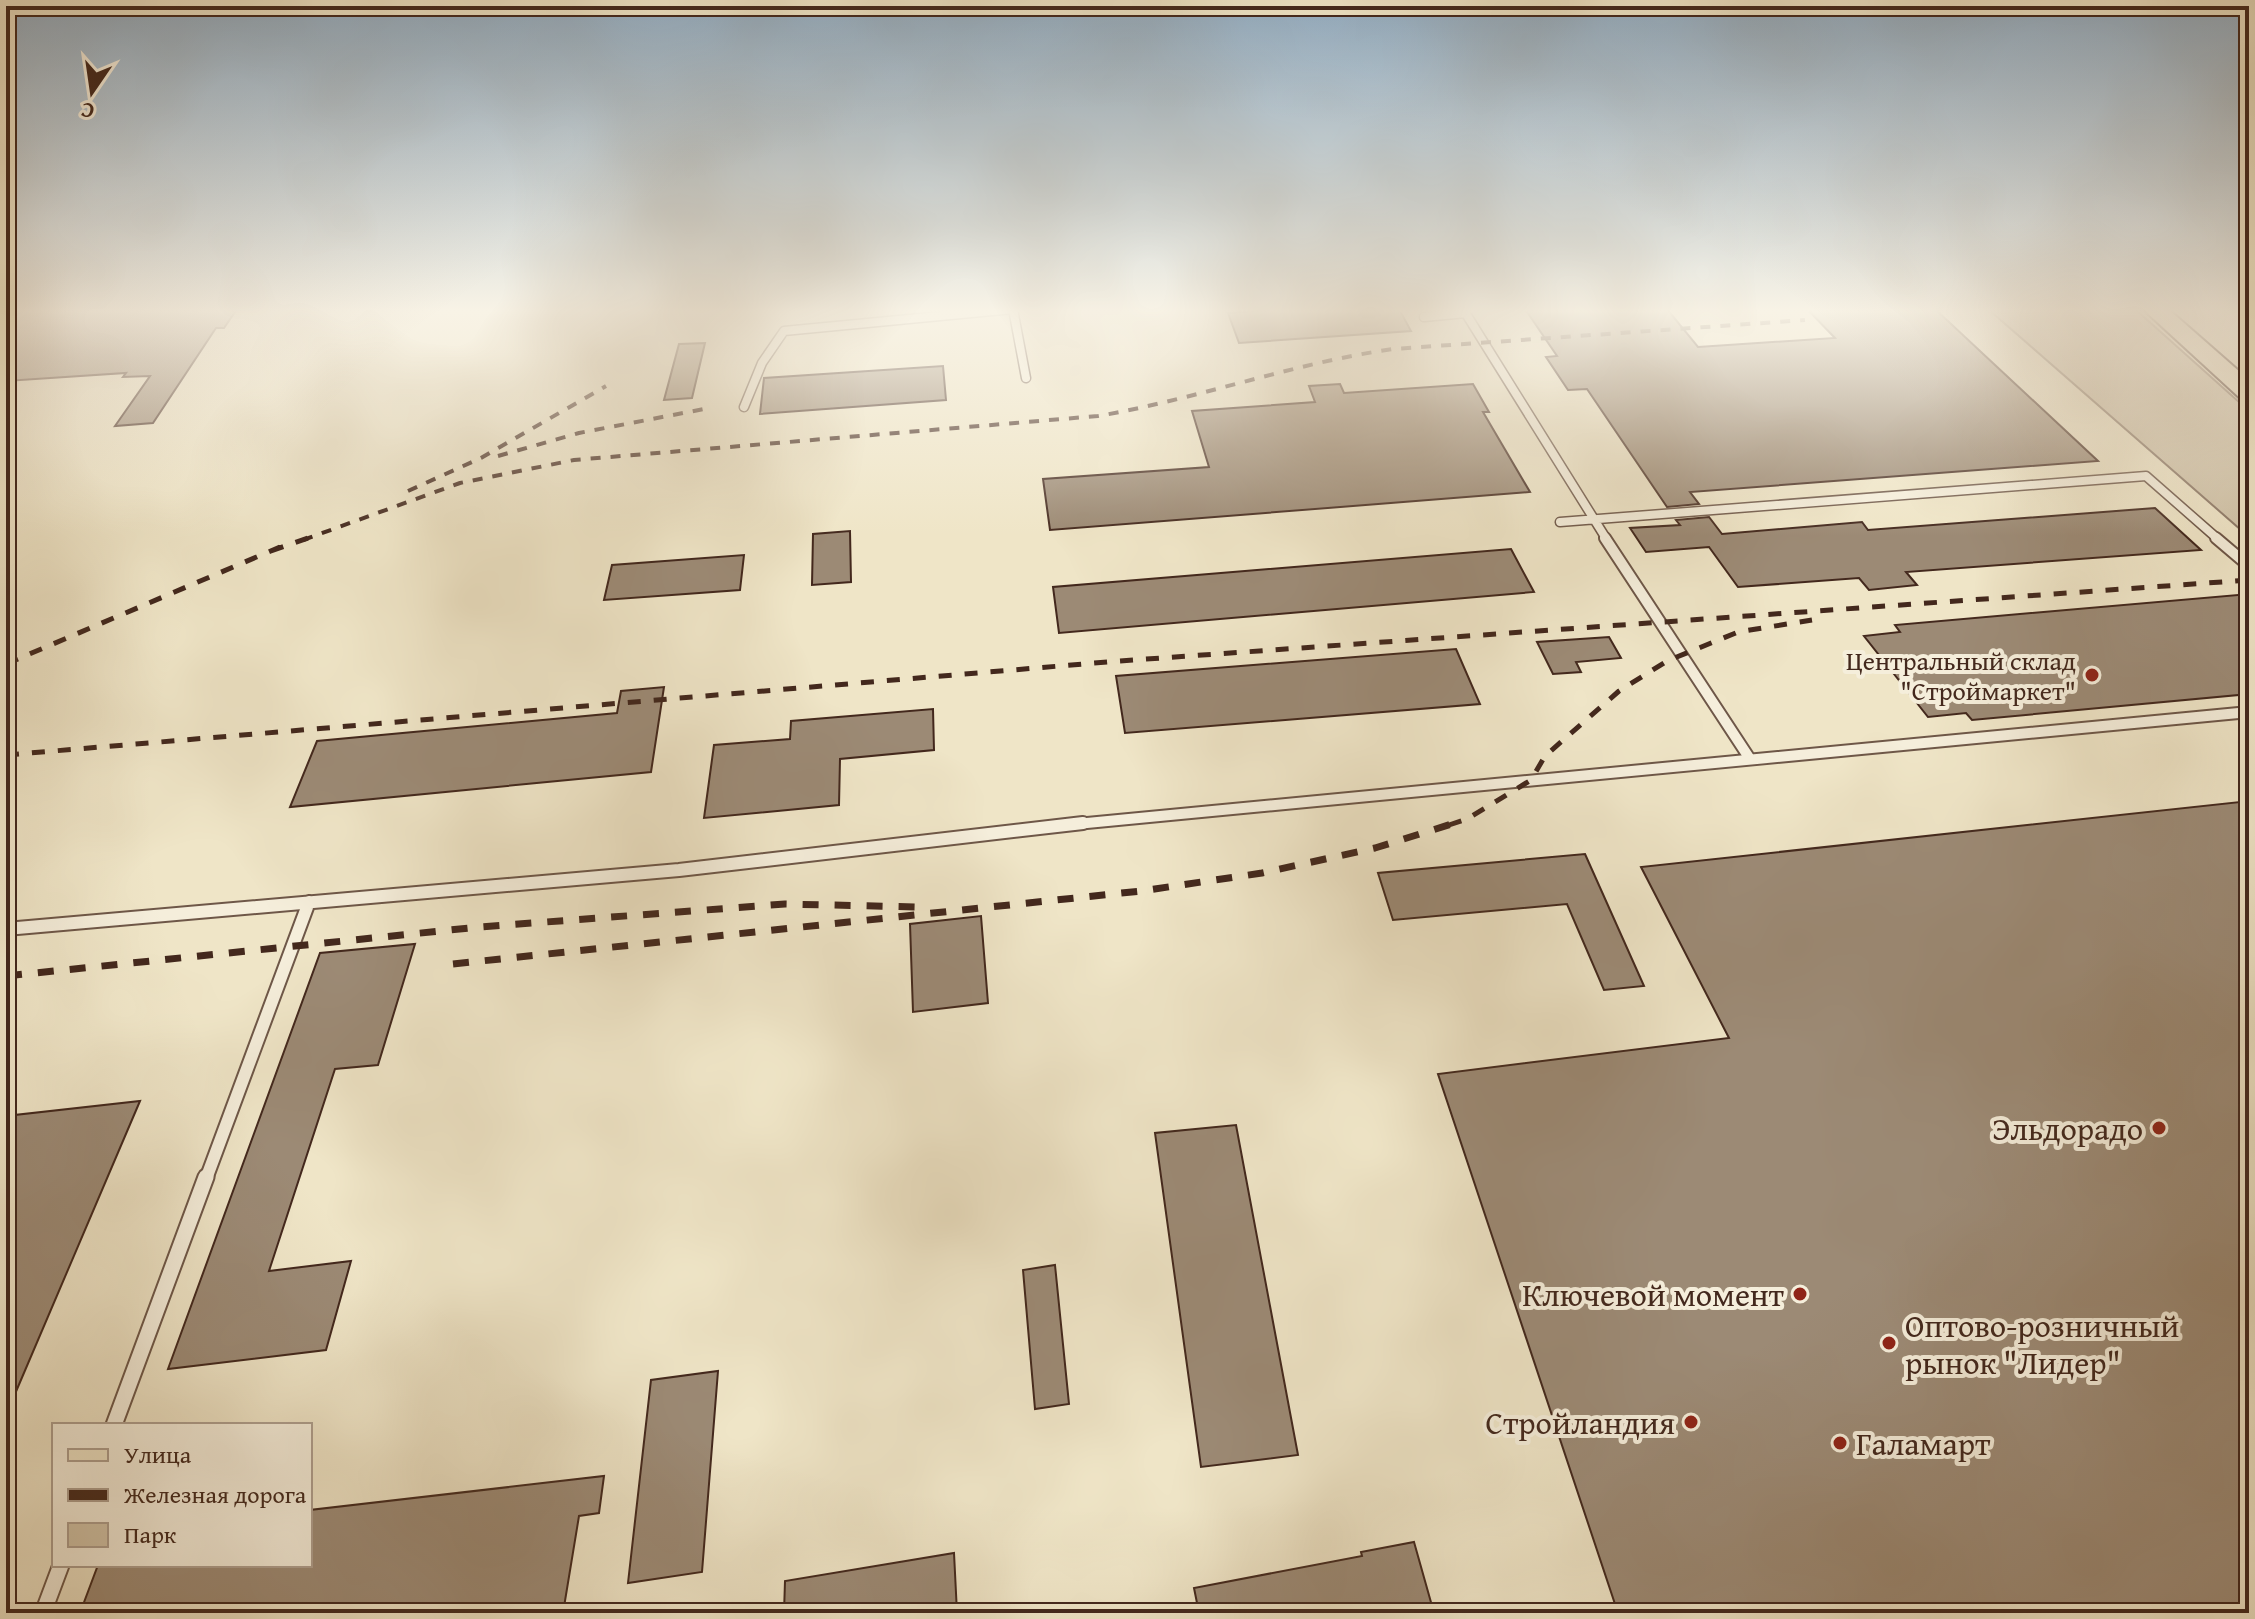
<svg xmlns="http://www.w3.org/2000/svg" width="2255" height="1619" viewBox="0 0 2255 1619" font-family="'Gentium Book Plus',serif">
<rect width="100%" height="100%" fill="#efe5c7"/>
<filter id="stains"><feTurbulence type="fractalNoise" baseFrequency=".0025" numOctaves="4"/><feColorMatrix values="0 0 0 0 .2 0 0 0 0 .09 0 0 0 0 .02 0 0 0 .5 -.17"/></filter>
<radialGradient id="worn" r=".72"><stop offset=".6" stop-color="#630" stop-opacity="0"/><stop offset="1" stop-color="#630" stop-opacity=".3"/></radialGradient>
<path fill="#d2c5aa" stroke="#8a7664" stroke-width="2" d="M1988,309h147l114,102v126z"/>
<path fill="#9c8a75" stroke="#43281d" stroke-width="2" d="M6,309h231l-13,19h-8l-63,95 -38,3 35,-50 -27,1 3,-4 -120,8z
M1278,309h121l12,22 -172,12 -11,-30z
M1525,309h142l31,38 137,-9 -28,-29h128l163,152 -408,31 9,12 -32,3 -80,-118 -19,1 -22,-33 11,-1z
M705,343l-13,55 -28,2 15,-56z
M943,366l3,34 -186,14 4,-36z
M1340,384l4,9 129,-9 16,28h-6l47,80 -480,38 -7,-51 166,-12 -17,-56 123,-9 -6,-16z
M2155,508l46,42 -295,22 11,13 -48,5 -10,-12 -121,9 -29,-40 -63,5 -16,-24 50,-3 -4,-5 33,-3 13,17 140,-12 6,8z
M850,531l1,51 -39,3 1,-51z
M1511,549l23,43 -475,41 -6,-46z
M744,555l-4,35 -136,10 8,-35z
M2249,594v100l-277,26 -6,-7 -38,4 -64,-81 36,-4 -5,-7z
M1609,637l12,21 -45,4 5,10 -28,2 -16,-32z
M1456,649l24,55 -355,29 -9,-57z
M664,687l-13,85 -361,35 27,-66 300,-28 4,-22z
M933,709l1,41 -94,9 -1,46 -135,13 10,-73 76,-6 1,-18z
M2249,801v812h-631l-180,-539 291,-36 -88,-171z
M1585,854l59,132 -40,4 -37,-86 -174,16 -15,-47z
M981,916l7,87 -75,9 -3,-88z
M415,944l-37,121 -43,4 -66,202 82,-10 -25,89 -158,19 152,-416z
M140,1101l-134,314v-299z
M1236,1125l62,330 -97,12 -46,-334z
M1055,1265l14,139 -34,5 -12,-139z
M718,1371l-16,201 -74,11 23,-203z
M604,1476l-5,37 -20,3 -16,97h-483l18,-48h212v-55z
M1414,1542l20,71h-235l-5,-25 168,-32 -1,-4z
M954,1553l3,60h-173l1,-32z"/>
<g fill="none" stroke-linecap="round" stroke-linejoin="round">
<defs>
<path id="lane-far3" d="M1013,309l13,69
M1463,309l144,231
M1424,317l42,-4
M744,407l18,-44 22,-32 229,-22
M1560,522l586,-46 73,64"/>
<path id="lane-far2" d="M1605,538l145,221
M2216,538l33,28
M1066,825l1183,-113"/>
<path id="lane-far1" d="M6,929l673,-59 404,-47
M206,1179l103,-277"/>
<path id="lane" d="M114,1425l92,-248
M43,1613l18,-48"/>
<path id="primary" d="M2143,309h25l81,71v20l-9,-2z"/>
</defs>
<use href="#lane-far3" stroke="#6e5748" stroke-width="11"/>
<use href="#lane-far2" stroke="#6e5748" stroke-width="14"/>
<use href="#lane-far1" stroke="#6e5748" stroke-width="16"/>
<use href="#lane" stroke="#6e5748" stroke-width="19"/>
<use href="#primary" stroke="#43281d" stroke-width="4"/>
<use href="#lane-far3" stroke="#f5eedb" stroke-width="8"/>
<use href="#lane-far2" stroke="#f5eedb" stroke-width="10"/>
<use href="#lane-far1" stroke="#f5eedb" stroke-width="12"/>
<use href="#lane" stroke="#f5eedb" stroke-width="15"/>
<use href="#primary" fill="#efe5c7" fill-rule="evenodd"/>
<path stroke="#43281d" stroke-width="4" stroke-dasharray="10 10" stroke-linecap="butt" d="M498,456l81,-23 125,-24
M408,491l73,-33 125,-72
M303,540l157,-57 114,-23 524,-44c100,-17 195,-53 295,-67l412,-29"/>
<path stroke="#43281d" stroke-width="5" stroke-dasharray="13 13" stroke-linecap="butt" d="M271,551l37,-13
M6,664l274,-117
M6,755l1113,-94 1130,-81
M1449,825l18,-6 64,-39 14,-24 74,-65 48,-30 71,-29 74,-12"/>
<path stroke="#43281d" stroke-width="7" stroke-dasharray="16 16" stroke-linecap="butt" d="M453,964l688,-73 121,-18 113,-25 80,-25
M6,976l473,-49 306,-23 134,3"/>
</g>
<linearGradient id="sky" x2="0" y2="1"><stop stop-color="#93aec4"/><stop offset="0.58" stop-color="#f8f3e6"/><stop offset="1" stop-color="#f8f3e6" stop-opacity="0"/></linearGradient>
<rect width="2255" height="536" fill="url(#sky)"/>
<g fill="#8f2418" stroke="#f5eedb" stroke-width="3">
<circle cx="2092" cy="675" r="8"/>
<circle cx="2159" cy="1128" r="8"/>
<circle cx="1800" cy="1294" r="8"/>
<circle cx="1889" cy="1343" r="8"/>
<circle cx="1691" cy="1422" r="8"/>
<circle cx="1840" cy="1443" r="8"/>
</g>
<g text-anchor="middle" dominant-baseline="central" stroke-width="8" stroke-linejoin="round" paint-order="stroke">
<g font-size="26" fill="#43281d" stroke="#f5eedb" text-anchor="end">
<text x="2076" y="660">Центральный склад<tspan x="2076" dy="30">"Строймаркет"</tspan></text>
</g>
<g font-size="32" fill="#43281d" stroke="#f5eedb" text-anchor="end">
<text x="2143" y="1128">Эльдорадо</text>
<text x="1784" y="1294">Ключевой момент</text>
<text x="1905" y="1325" text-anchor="start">Оптово-розничный<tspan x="1905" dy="37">рынок "Лидер"</tspan></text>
<text x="1675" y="1422">Стройландия</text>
<text x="1856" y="1443" text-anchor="start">Галамарт</text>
</g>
</g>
<rect width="2255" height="1619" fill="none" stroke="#efe5c7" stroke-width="32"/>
<rect x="8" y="8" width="2239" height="1603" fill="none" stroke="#43281d" stroke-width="4"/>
<rect x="16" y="16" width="2223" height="1587" fill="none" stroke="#43281d" stroke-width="2"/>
<rect x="52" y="1423" width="260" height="144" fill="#f5eedb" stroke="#ae9f8f" stroke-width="2"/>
<rect x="68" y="1449" width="40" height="12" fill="#efe5c7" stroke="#ae9f8f" stroke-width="2"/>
<text x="124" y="1463" font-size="24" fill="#43281d">Улица</text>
<rect x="68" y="1489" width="40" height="12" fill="#43281d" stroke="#ae9f8f" stroke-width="2"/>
<text x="124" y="1503" font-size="24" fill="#43281d">Железная дорога</text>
<rect x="68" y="1523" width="40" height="24" fill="#d2c5aa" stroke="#ae9f8f" stroke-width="2"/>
<text x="124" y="1543" font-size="24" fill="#43281d">Парк</text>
<g transform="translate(92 92) rotate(193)" stroke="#f5eedb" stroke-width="6" paint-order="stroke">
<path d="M0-6L14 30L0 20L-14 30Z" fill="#43281d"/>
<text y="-12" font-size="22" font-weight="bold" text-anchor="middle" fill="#43281d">С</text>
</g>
<rect width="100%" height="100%" filter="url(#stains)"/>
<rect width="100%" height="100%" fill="url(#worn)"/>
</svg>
